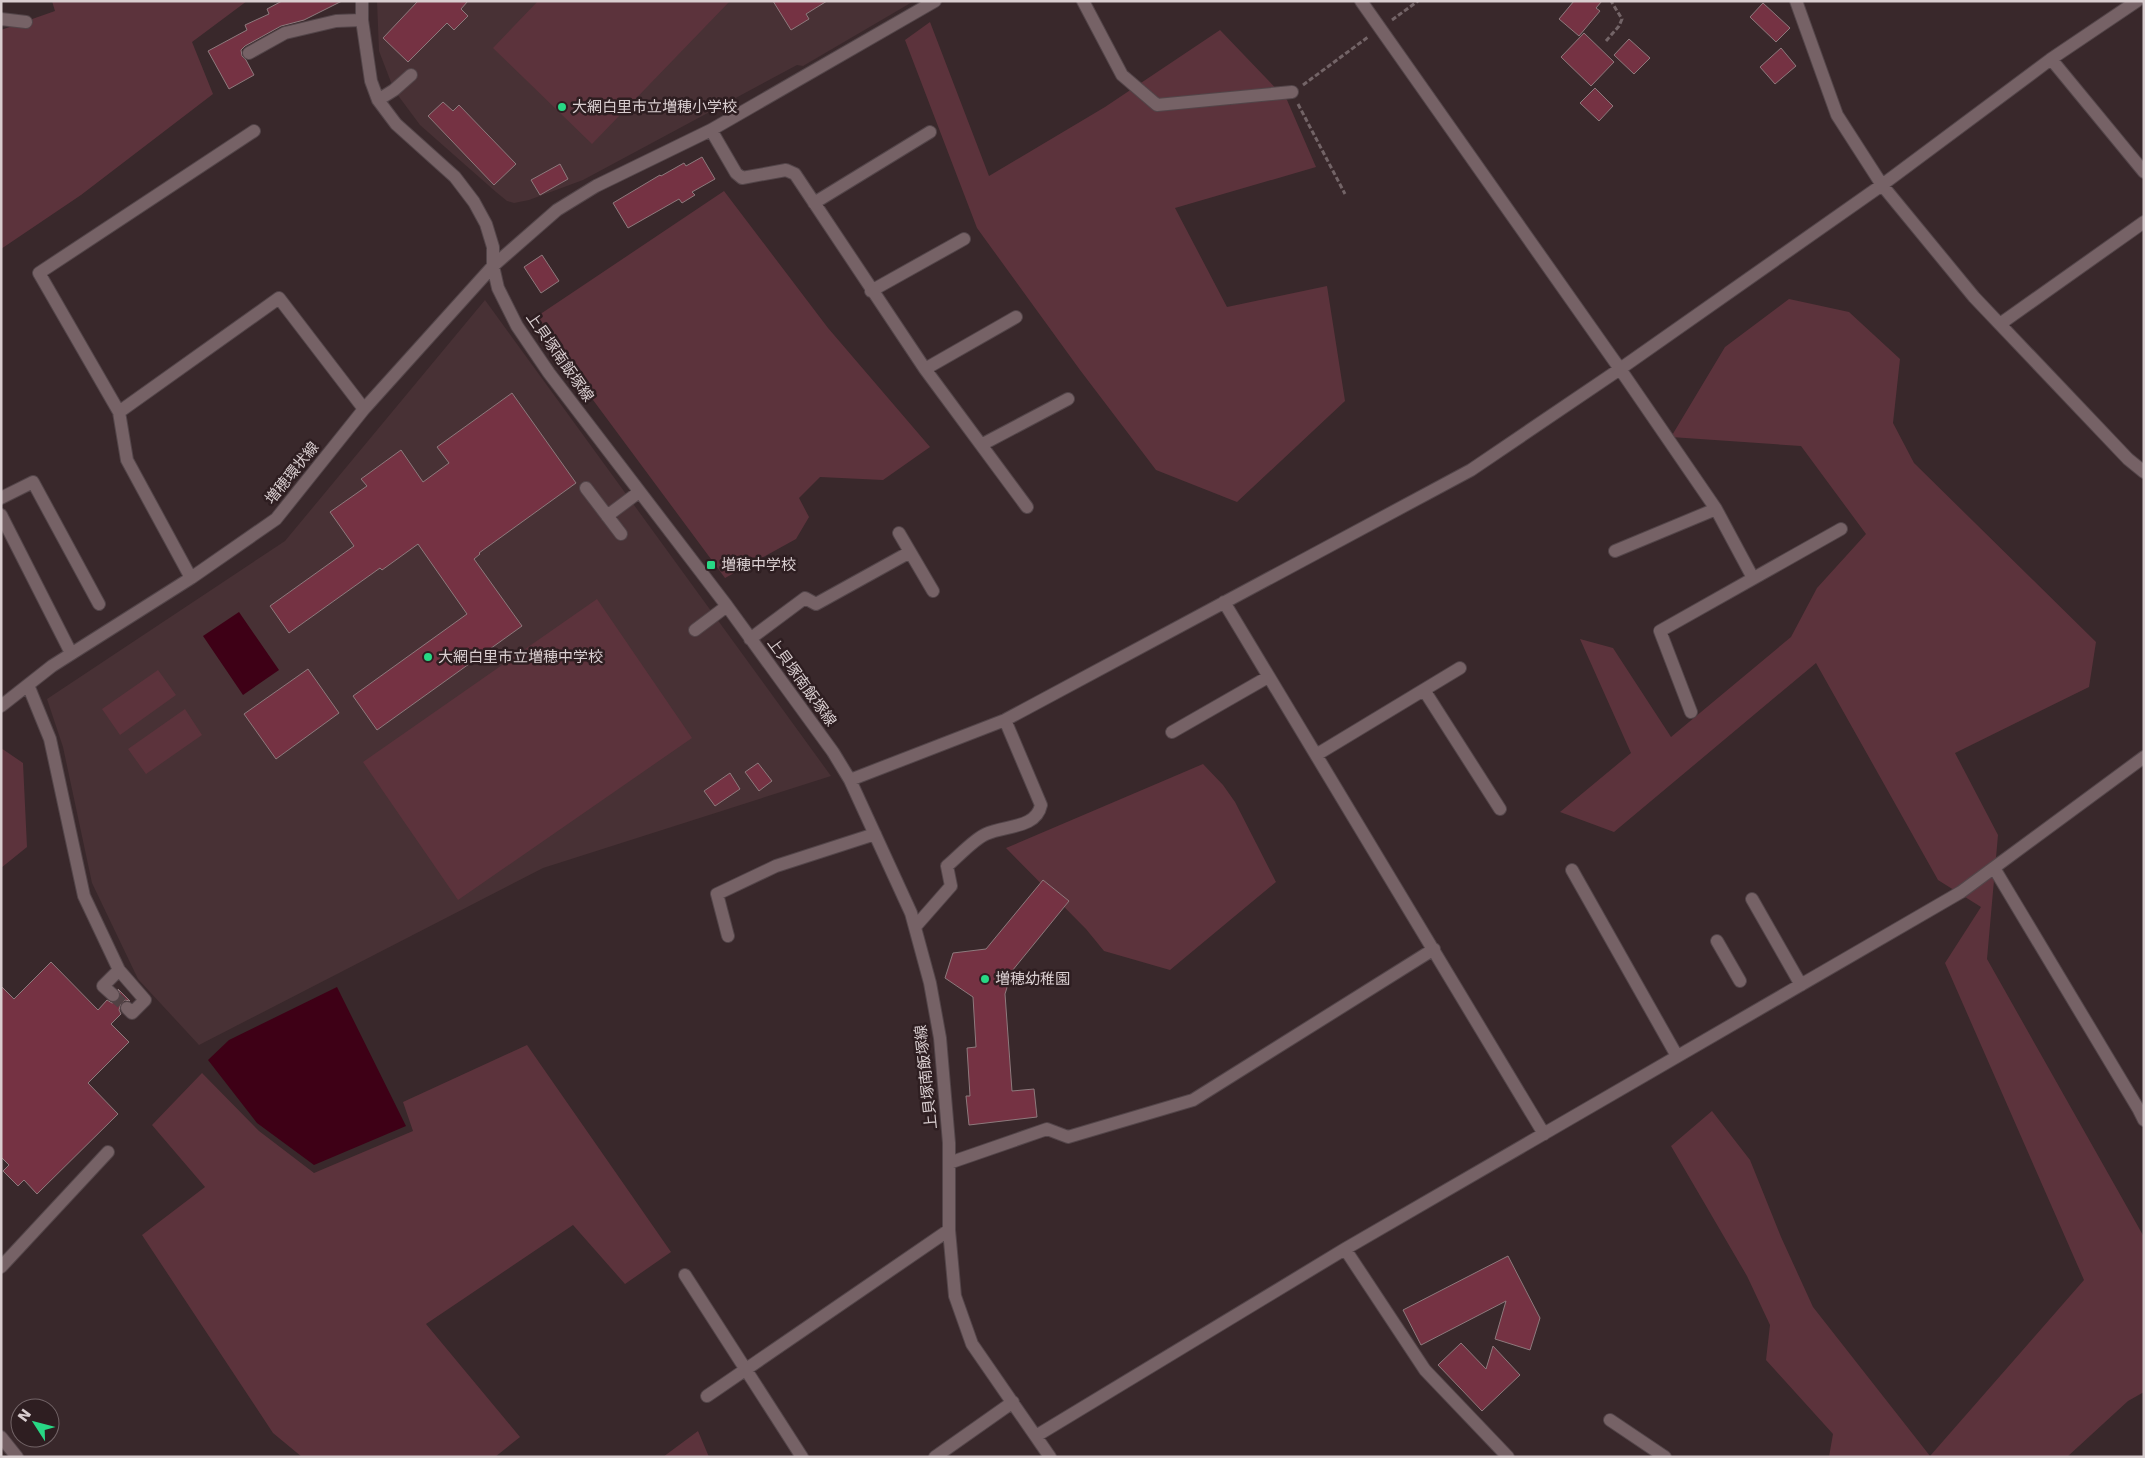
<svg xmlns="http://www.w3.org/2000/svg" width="2145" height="1458" viewBox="0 0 2145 1458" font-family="'DejaVu Sans','Noto Sans JP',sans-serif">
<rect width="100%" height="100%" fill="#39282b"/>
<path fill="#483135" d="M377,1h537l-111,65 -6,-1 -214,115 -54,20 -15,3 -7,-2 -11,-9 -76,-67 -26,-35 -15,-39z
M485,300l346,476 -288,92 -344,177 -61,-66 -46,-96 -29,-136 -16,-48 238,-158z"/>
<path fill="#5c333c" d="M52,1h195l-55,41 21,52 -132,101 -80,54v-219l54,-19z
M538,1h192l-138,143 -99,-96z
M930,22l59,154 116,-69 115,-77 67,70 29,67 -141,41 52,99 100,-21 18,115 -108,101 -81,-32 -76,-100 -103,-142 -72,-188z
M724,191l104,137 102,119 -47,33 -63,-3 -21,21 10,19 -13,22 -71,39 -192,-259z
M1789,299l60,13 51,47 -7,64 21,40 182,179 -7,45 -134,66 43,82 -11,124 157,278v155l-16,9 -61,56h-238l4,-23 -67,-74 4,-35 -23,-49 -76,-130 41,-35 38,49 31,77 32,70 117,149 154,-176 -139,-317 36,-56 -43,-27 -122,-217 -202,169 -54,-20 71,-59 -51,-114 33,9 58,89 120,-100 26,-49 49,-54 -65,-88 -130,-9 54,-90z
M597,599l95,139 -234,162 -95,-138z
M158,670l18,25 -56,40 -18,-26z
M185,709l17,26 -56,39 -18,-25z
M1,748l22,15 4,84 -26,21z
M1203,764l20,21 12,17 41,80 -106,88 -66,-19 -18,-22 -80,-81z
M527,1045l144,207 -46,32 -52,-59 -147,99 94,113 -25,20h-193l-29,-24 -131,-198 63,-48 -53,-62 50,-52 57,58 55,42 99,-42 -10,-29z
M698,1431l11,26h-46z"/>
<path fill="#3e0016" d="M239,612l40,58 -36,25 -40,-59z
M337,987l69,139 -92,39 -57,-42 -49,-63 21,-20z"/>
<path fill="#753243" stroke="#8e7a7d" d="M282,1h60l-38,19 -23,6 -36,20 -4,4 1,6 4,4 8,15 -25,14 -21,-38 39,-21 -2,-5 24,-11 -2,-5z
M418,1h50l-7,8 7,7 -14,14 -7,-7 -39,39 -25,-24z
M773,1h54l-21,13 3,5 -18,11z
M1574,1h28l-6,7 4,3 -21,25 -20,-17z
M1763,3l27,25 -14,14 -26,-25z
M1584,33l30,29 -23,24 -30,-29z
M1629,39l21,19 -16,16 -20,-19z
M1781,48l15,18 -21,18 -15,-17z
M1595,88l18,18 -14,15 -19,-18z
M443,102l10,9 6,-6 57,59 -22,21 -66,-69z
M702,157l13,22 -23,13 3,3 -13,8 -3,-4 -51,29 -15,-25 47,-28 1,1 23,-13 2,3z
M560,164l8,15 -28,16 -9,-15z
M542,255l17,26 -18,12 -17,-26z
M512,393l64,90 -97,70 1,1 -6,5 48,67 -145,104 -24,-34 114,-82 -49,-70 -36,26 -2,-2 -91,65 -19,-27 84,-60 -24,-34 37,-26 -6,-7 40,-29 22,32 26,-19 -12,-16z
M308,669l31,44 -63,46 -32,-45z
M758,763l14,18 -13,10 -14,-19z
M730,773l10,16 -25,17 -11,-15z
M1043,880l26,21 -57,70 -7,23 7,97 22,-2 3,28 -68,8 -3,-29h4l-3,-48 9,-1 -3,-50 -28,-19 8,-25 33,-4z
M51,962l47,48 9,-10 5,3 7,-2 2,-5 -3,-7 12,12 -5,-1 -4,3 -2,7 2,4 -10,10 18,18 -41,41 30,31 -81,80 -13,-14 -6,6 -15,-15 6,-6 -8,-8v-171l13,13z
M1508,1256l32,62 -10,32 -35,-11 11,-38 -85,44 -18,-35z
M1461,1343l25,26 7,-23 27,29 -38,36 -44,-46z"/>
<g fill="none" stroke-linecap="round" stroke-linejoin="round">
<path stroke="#514144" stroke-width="12" stroke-dasharray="12 6" stroke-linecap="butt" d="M113,995l14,13"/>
<defs>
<path id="minor" d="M362,1v19l9,61 7,19 18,24 59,53 19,25 12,22 7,23v19l5,22 19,38 32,47 178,233 106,146 17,28 61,133 19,70 10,55 9,105v87l6,66 17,48 78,113
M1083,1l39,74 35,30 135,-13
M1361,1l259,368 96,140 37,69
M1796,1l41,114 45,70 92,112 154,162 16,13
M1,19l25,3
M249,53l36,-20 51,-12 26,-1
M2051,59l93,113
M378,100l16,-10 17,-15
M711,130l25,43 6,5 44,-8 9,4 130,195 102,138
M814,203l116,-71
M871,291l93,-52
M2000,324l144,-102
M925,369l91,-52
M119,412l160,-114 85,111
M981,445l87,-46
M586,488l35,46
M1,498l32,-16 66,122
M1,515l70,138
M607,516l32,-24
M899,533l34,58
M1615,551l101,-42
M191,578l-64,-118 -8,-48 -80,-139 215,-142
M1224,602l320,532
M695,630l32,-24
M750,639l55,-41 11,6 94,-52
M28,685l22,54 34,157 35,74 26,30 -13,13 -5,-5
M1424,690l76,119
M1,706l51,-40 139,-88 85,-59 88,-110 129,-143 64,-56 39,-24 115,-56 224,-129
M1691,712l-31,-81 181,-102
M1172,732l96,-55
M1316,755l144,-87
M850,780l155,-60 466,-250 149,-101 262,-184 169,-126 86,-58
M1994,868l145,242 5,10
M1572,870l105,186
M1752,899l49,86
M915,927l36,-41 -4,-20c11,-9 27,-27 39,-32 19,-9 50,-5 55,-29l-36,-85
M728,936l-11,-42 59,-28 99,-32
M1717,941l23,40
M113,995l-10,-9 16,-16
M949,1163l98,-34 21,8 125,-37 241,-151
M1345,1249l80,121 83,87
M1,1267l107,-115
M685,1275l117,182
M707,1396l242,-166
M1610,1420l55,37
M1036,1436l309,-187 616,-357 183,-135
M1,1437l16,20
M935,1457l78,-55"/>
</defs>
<use href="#minor" stroke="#534549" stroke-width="14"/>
<path stroke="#736467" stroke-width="3" stroke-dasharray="5 2.5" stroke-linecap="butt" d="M1392,20l26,-19
M1606,41l13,-15 3,-7 -11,-18
M1303,85l65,-48
M1298,104l47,90"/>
<use href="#minor" stroke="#766266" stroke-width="12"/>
</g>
<g fill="#28d885" stroke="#2e1e21" stroke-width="2">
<circle cx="562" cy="107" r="5"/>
<rect x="706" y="560" width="10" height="10" rx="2.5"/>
<circle cx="428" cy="657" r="5"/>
<circle cx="985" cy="979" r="5"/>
</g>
<g text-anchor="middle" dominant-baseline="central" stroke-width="5" stroke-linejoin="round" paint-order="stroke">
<g font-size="15" fill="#d9ced0" stroke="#2e1e21" text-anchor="start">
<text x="572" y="107">大網白里市立増穂小学校</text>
<text x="721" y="565">増穂中学校</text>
<text x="438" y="657">大網白里市立増穂中学校</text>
<text x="995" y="979">増穂幼稚園</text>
</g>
<g font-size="15" fill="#d9ced0" stroke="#2e1e21">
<text transform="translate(560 357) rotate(55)">上貝塚南飯塚線</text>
<text transform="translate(292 473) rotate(-51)">増穂環状線</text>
<text transform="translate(802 682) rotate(54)">上貝塚南飯塚線</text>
<text transform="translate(926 1077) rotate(-96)">上貝塚南飯塚線</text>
</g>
</g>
<rect width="2145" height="1458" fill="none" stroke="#d9ced0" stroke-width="5"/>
<g transform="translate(35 1423) rotate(306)"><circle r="24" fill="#2e1e21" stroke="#726467"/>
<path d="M0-4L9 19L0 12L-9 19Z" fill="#28d885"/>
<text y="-8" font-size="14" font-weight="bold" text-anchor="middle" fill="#d9ced0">N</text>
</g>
</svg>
